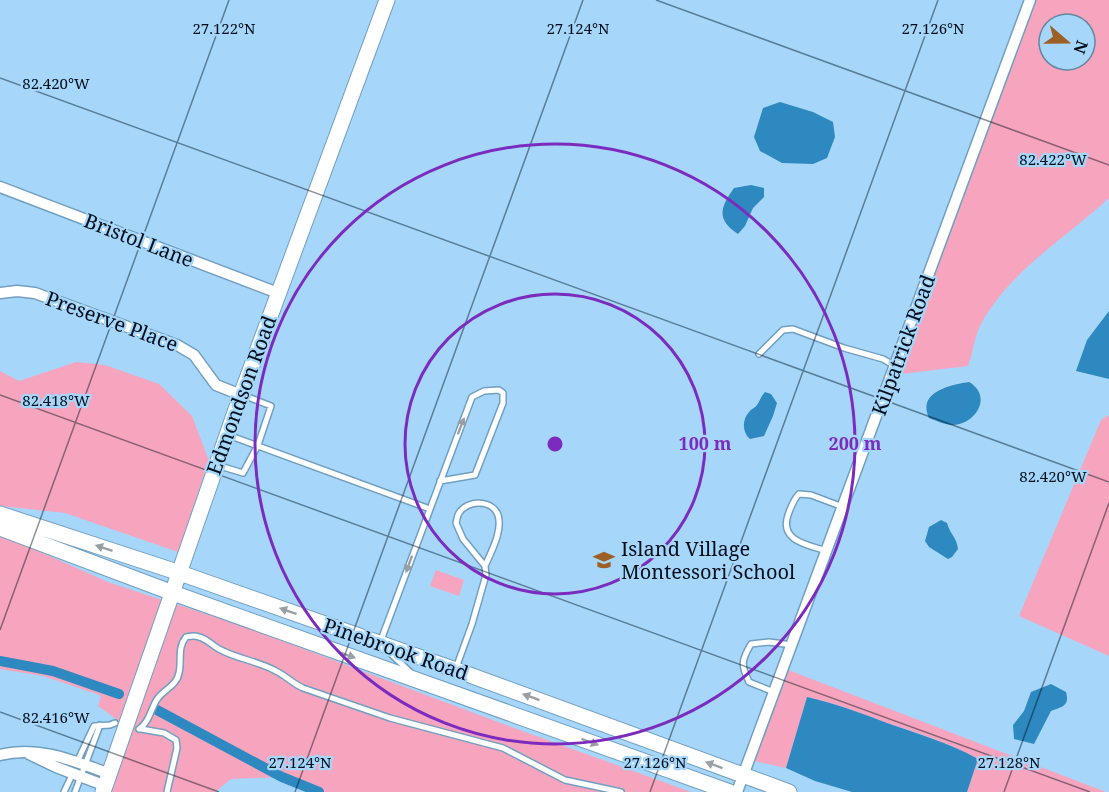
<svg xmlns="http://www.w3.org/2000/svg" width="1109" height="792" viewBox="0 0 1109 792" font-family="'Noto Serif',serif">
<rect width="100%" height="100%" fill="#a6d7fa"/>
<path fill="#f7a5be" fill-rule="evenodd" d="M1032,0h77v198c-43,40 -97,71 -127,124 -7,12 -9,30 -14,44l-75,9zM1049,24h36v36h-36z
M76,362l29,3 54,19 33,32 17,45 -31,91 -113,-39 -65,-7v-135l19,10z
M1109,415v241l-90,-40 82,-196z
M0,534l108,48 57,19 -43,122 -24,-17 3,-10 -4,-2 -54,-18 -43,-7z
M436,570l28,10 -5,16 -29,-10z
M176,604l72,24 250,94 193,70h-372l-37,-15 -51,2 -16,13h-105z
M783,668l323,124h-139l11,-33c-29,-16 -60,-26 -91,-36 -26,-10 -52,-20 -80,-26l-21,71 -32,-7z"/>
<path fill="#2d89c0" d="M780,102l33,10 20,10 2,15 -8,21 -14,6 -31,-1 -22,-12 -6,-14 9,-29z
M751,185l13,3v9l-11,11 -8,18 -7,8c-22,-15 -18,-26 -4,-46z
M1109,311v68l-33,-8 11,-31z
M969,382c24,14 7,42 -16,43 -8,0 -16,-4 -24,-7 -12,-26 21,-33 40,-36z
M765,392l6,2 6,9 -4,13 -9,20 -14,3c-8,-7 -8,-19 -1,-27 2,-3 6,-4 8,-7 3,-4 4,-9 8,-13z
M941,520l6,3c3,11 10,15 11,26l-6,8 -4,2 -19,-12 -4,-6 4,-14z
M1051,684l15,8c4,14 -4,15 -15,19l-17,33 -20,-5 -1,-14 11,-14 7,-19z
M807,697c27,6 54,16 80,26 31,11 63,20 91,36l-11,33h-115l-37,-11 -29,-13z"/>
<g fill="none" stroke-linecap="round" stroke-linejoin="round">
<path stroke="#2d89c0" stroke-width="10" d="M0,661l53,10 66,23
M157,710l125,67 37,15"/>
<defs>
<path id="lane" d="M759,354l24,-24 10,-1 51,19 39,11 12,7
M228,435l202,74
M220,466l23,7 15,-28 13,-39 -28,-11
M827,551c-19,-6 -48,-10 -39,-36 3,-8 5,-15 11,-21l12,1 32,12
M381,640l91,-243 12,-6 15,-1 4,3v10l-28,72 -35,6
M389,652l21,20
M456,668l16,-44 14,-49 -1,-9 -22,-27 -7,-16c1,-3 1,-7 3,-10 8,-13 33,-14 39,2 5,16 -7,37 -13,51
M774,692l-25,-10c-8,-17 -8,-21 2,-38l18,-2 23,3
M139,729c11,-7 12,-22 19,-31 7,-9 19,-13 21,-25 3,-13 -2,-25 7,-36 5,-1 8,-2 13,0 8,2 13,8 20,12 18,10 39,12 57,22 10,5 16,12 27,17l87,30 113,30 62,32 56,12
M141,729l23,4 12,7 1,8 -10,44
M77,762l17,-36 16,-1 5,-2
M64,792l9,-19
M75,792l25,-67"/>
<path id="street" d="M0,187l278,106
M0,293l17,-2 18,2 142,52 17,10 22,30 25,10
M29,754l27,13 50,19
M0,755c38,-10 74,6 110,19
M737,792l293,-792"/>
<path id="secondary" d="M0,514l180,59 276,97 333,122
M0,528l173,65 557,199
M103,792l138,-397 146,-395"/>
</defs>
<use href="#lane" stroke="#709fc0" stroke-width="8"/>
<use href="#street" stroke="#709fc0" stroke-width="13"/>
<use href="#secondary" stroke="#709fc0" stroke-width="17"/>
<use href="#lane" stroke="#fff" stroke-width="5"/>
<use href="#street" stroke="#fff" stroke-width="10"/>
<use href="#secondary" stroke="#fff" stroke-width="15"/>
</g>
<defs><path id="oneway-solid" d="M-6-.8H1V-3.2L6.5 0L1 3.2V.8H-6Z" transform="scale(1.5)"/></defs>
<g fill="#999fa4">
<use href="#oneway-solid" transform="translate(461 426) rotate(-69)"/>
<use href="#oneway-solid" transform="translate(104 548) rotate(-162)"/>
<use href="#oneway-solid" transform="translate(409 564) rotate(110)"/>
<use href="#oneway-solid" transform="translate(288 611) rotate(-161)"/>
<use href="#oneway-solid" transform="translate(347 655) rotate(20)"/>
<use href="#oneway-solid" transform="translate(531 697) rotate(-160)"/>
<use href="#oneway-solid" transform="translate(590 742) rotate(20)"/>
<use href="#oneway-solid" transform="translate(714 765) rotate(-160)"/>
</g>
<path fill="none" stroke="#000f1b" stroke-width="1.5" stroke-opacity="0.45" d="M656,0l453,165M0,78l1109,404M0,395l1090,397M0,630l229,-630M0,712l219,80M295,792l288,-792M650,792l288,-792M1004,792l105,-289"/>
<g fill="none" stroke="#7b2cbf" stroke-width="3">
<circle cx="555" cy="444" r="150"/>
<circle cx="555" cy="444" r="300"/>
</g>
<defs>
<symbol id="school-bare" viewBox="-9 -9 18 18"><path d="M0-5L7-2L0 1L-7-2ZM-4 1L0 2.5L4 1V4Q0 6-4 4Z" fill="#9e5f26" stroke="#a6d7fa" stroke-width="2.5" paint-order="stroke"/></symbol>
</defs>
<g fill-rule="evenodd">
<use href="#school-bare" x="589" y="545" width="30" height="30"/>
</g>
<g text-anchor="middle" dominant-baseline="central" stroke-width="4.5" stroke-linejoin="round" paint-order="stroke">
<g font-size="20" fill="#000f1b" stroke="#a6d7fa">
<text transform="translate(139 240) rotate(21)">Bristol Lane</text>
<text transform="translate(112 321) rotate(20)">Preserve Place</text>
<text transform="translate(903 345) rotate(-70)">Kilpatrick Road</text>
<text transform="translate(241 395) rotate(-70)">Edmondson Road</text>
<text transform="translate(396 649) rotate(19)">Pinebrook Road</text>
</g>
<g font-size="20" fill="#000f1b" stroke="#a6d7fa" text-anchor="start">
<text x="621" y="548">Island Village<tspan x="621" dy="23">Montessori School</tspan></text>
</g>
</g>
<g font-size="15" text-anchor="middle" fill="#000f1b" stroke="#a6d7fa" stroke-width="4.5" stroke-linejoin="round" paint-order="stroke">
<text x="224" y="34">27.122°N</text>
<text x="578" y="34">27.124°N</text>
<text x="933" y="34">27.126°N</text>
<text x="56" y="89">82.420°W</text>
<text x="1053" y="165">82.422°W</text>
<text x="56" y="406">82.418°W</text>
<text x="1053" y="482">82.420°W</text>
<text x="56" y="723">82.416°W</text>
<text x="300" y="768">27.124°N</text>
<text x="655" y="768">27.126°N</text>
<text x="1009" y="768">27.128°N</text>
</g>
<circle cx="555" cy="444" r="9" fill="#7b2cbf" stroke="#a6d7fa" stroke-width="3"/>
<g font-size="18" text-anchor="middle" font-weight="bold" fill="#7b2cbf" stroke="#a6d7fa" stroke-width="4.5" stroke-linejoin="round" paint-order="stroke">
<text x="705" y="450">100 m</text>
<text x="855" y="450">200 m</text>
</g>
<g transform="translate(1067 42) rotate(110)"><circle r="28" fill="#a6d7fa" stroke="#6487a1" stroke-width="1.5"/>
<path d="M0-4.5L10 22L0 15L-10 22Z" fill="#9e5f26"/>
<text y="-9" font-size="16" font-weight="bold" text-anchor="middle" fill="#000f1b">N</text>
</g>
</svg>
